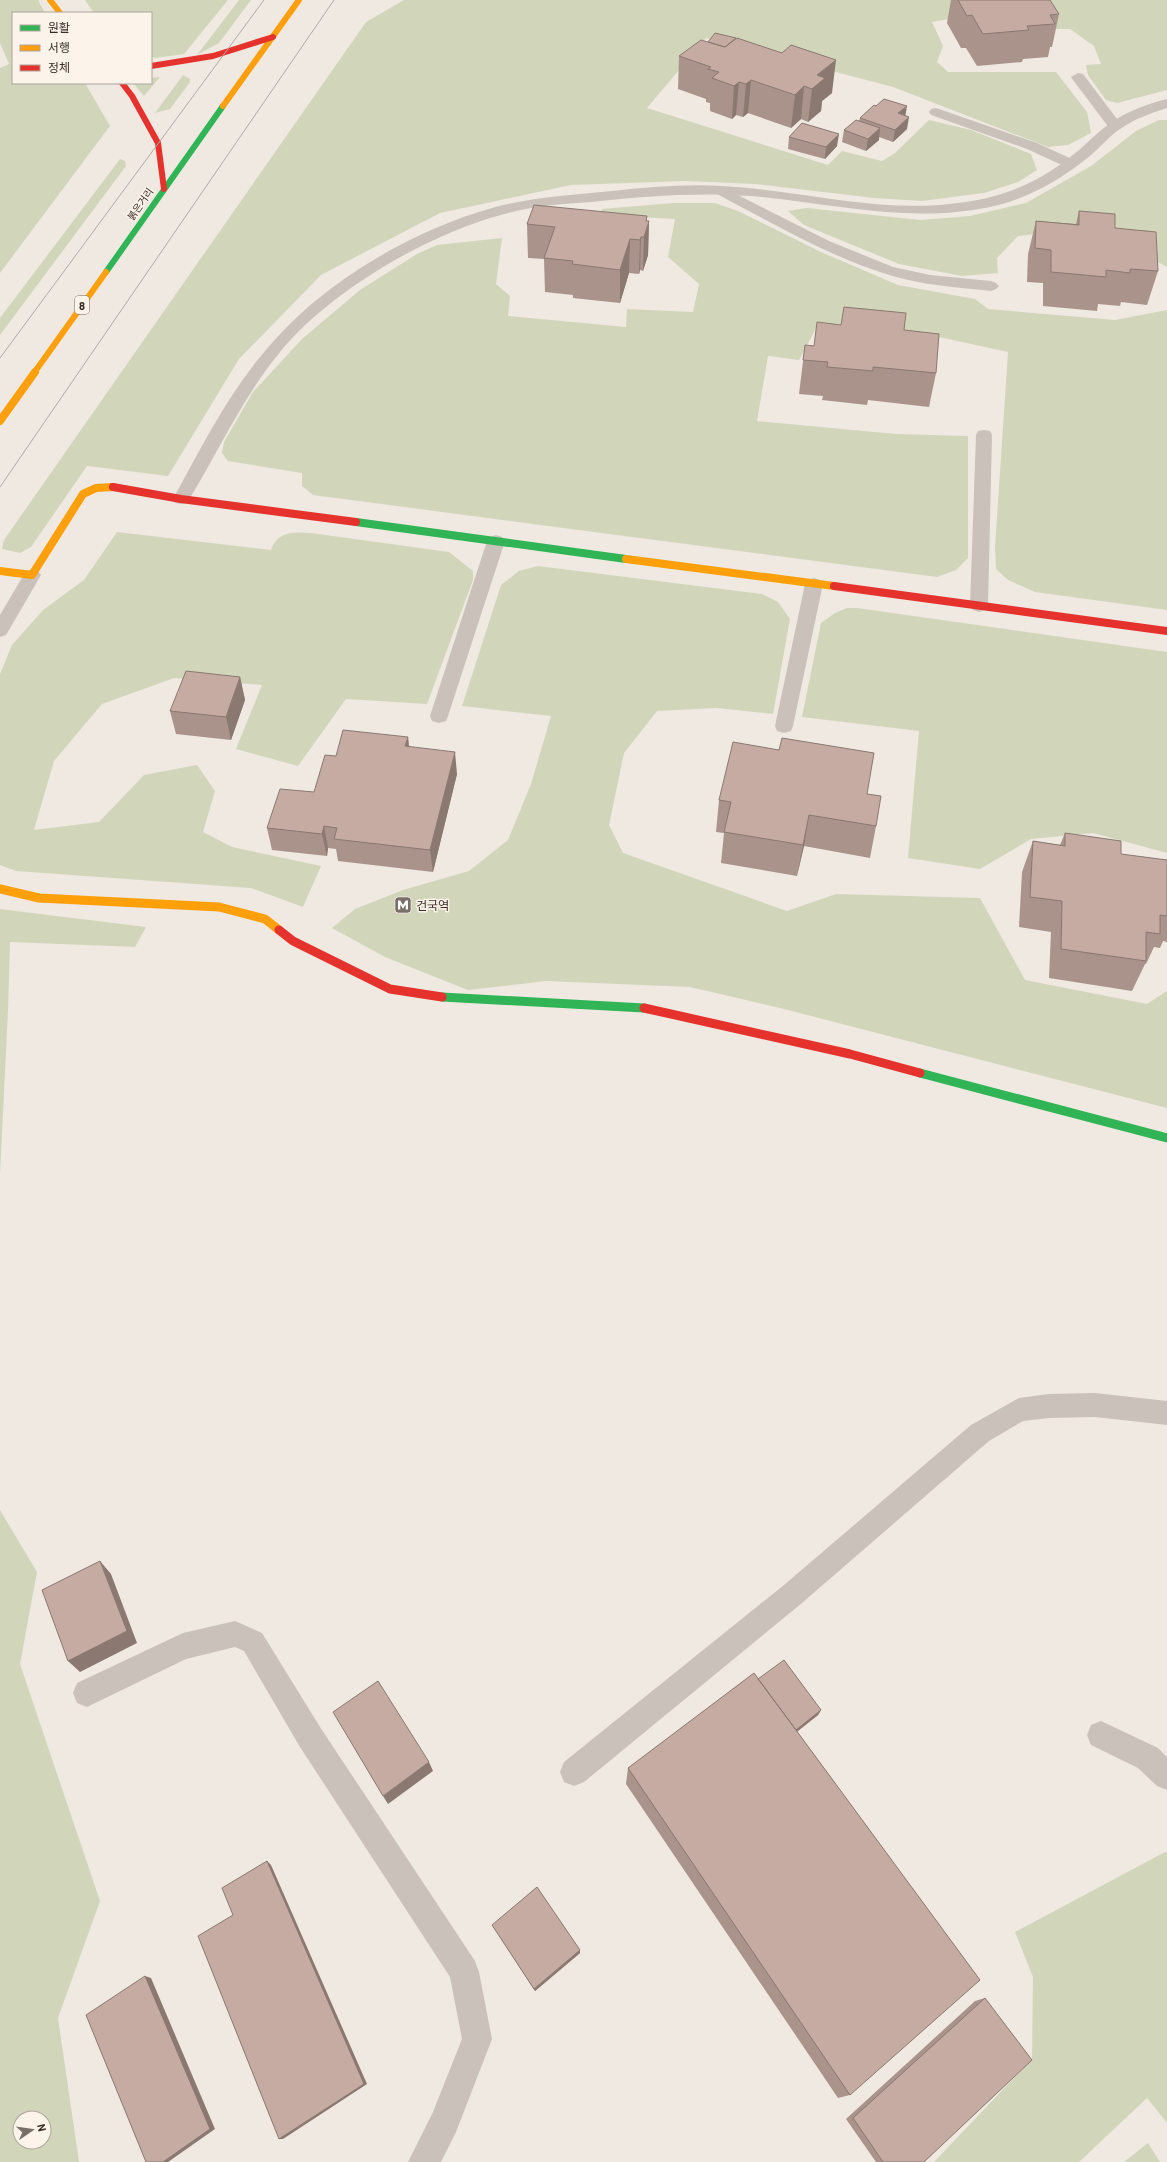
<svg xmlns="http://www.w3.org/2000/svg" width="1167" height="2162" viewBox="0 0 1167 2162" font-family="Barlow,'Noto Sans KR',sans-serif">
<rect width="100%" height="100%" fill="#efe9e2"/>
<path fill="#d1d6ba" fill-rule="evenodd" d="M0,0h38l7,13h-32v70h72l25,43 -110,147v-205l9,-4 -9,-21z
M85,0h143l-44,54 -29,4 -4,-1v-44h-57z
M239,0h12l-32,43 -22,12z
M404,0h763v90l-50,13 -11,-3 -18,-25 -2,-10 15,-1 -7,-18 -24,-17h-19l-91,-12 -28,5 11,24 -6,16 11,10h108l31,40 4,21 -23,12 -20,2 -155,-60 -187,-49 -59,70 181,57 14,-14 40,10 13,-8 34,-33 42,10 60,24 6,16 -19,12 -34,11 -62,8 -48,-3 -118,-14 -71,-3 -114,4 -131,28 -119,62 -82,84 -71,117 -81,-10 -56,81 -11,6 -18,-4 2,-9 362,-518z
M183,75l7,4v3l-20,27 -15,4z
M160,77l-16,19 -11,-13h18v-5z
M1159,120h8v147l-42,-23 -48,-14 -59,6 -21,22 1,15 -36,3 -63,-12 -95,-39 -16,-14 19,-3 113,12 50,-4 56,-13 65,-37 45,-35z
M120,159l5,2 1,5 -126,169v-17z
M673,203h42l23,8 83,41 77,33 77,14 13,10 127,11 52,-10v300l-132,-18 -27,-12 -12,-11 -1,-22 13,-195 -97,-21 -92,-8 -20,37 -31,-4 -11,65 139,13 72,2v122l-12,12 -19,7 -624,-82 -11,-9v-13l-74,-12 -6,-8 2,-11 29,-50 49,-53 58,-49 57,-36 20,-9 65,-7 -6,46 14,12 -2,20 118,11 1,-18 66,3 6,-28 -31,-27 7,-38 -73,-4v-6z
M117,532l154,18c7,-19 22,-18 40,-17l138,19 24,19v9l-46,124 -81,-5 -48,67 -62,-17 26,-64 -88,-7 -72,26 -48,57 -20,69 65,-8 45,-47 53,-10 18,26 -12,41 29,15 89,19 -18,41 -52,-19 -235,-17 -16,-6v-191l12,-29 31,-35 41,-30z
M538,566l224,28 16,8 12,17 -17,95 -57,-6 -59,3 -33,42 -15,72 14,28 164,58 49,-17 144,4 45,82 122,24 20,-13v117l-383,-99 -94,-22 -144,-6 -78,9 -83,-33 -53,-29 23,-19 48,-19 66,-19 39,-31 23,-56 20,-68 -89,-10 39,-121 18,-14z
M847,608h10l310,44v201l-74,-20 -62,6 -51,30 -72,-11 11,-127 -117,-14 19,-94 14,-10z
M0,909l146,18 -11,20 -125,-5 -2,68 -8,165z
M0,1510l37,62 -17,92 80,237 -42,117 21,144h-79zM20,2118h24v24h-24z
M1165,1852l2,1v270l-20,-25 -68,64h-145l98,-103 1,-82 -18,-45z
M1148,2143l12,19h-36z"/>
<g fill="none" stroke-linecap="round" stroke-linejoin="round">
<path fill="#c9c1ba" fill-rule="evenodd" d="M1078,73l5,1 37,49 2,3 -2,3h-10l-37,-49 -2,-3z
M936,108l101,35 39,18 2,3 -7,4 -5,-1 -39,-18 -96,-34 -2,-3 2,-3z
M720,186l109,55 64,26 37,8 61,6 5,2 3,3 -3,3 -5,2c-36,-4 -73,-6 -108,-18 -59,-19 -114,-52 -168,-80l-2,-3 2,-3z
M984,430l6,1 2,4 -4,171 -3,4 -6,2 -6,-2 -3,-4 6,-171 2,-4z
M496,535l6,2 3,4 -57,175 -2,5 -7,2 -7,-2 -2,-5 57,-175 3,-4z
M814,578l6,2 3,4 -30,142 -2,5 -7,2 -7,-2 -2,-5 30,-142 3,-4z
M1095,1393l72,8v24l-72,-8 -46,1 -26,3 -34,20 -187,162 -218,179 -10,4 -10,-4 -4,-10 4,-10 220,-177 187,-160 48,-27 30,-4z
M235,1621l27,12 58,94 155,234 4,11 13,67 -36,93 -15,30h-33l25,-50 29,-73 -12,-62 -150,-230 -56,-96 -9,-4 -49,12 -99,48 -10,-4 -4,-10 4,-10 106,-50z
M1101,1721l57,27 9,9v33l-10,-4 -19,-18 -47,-23 -4,-10 4,-10z"/>
<path fill="#c9c1ba" fill-rule="evenodd" d="M1167,99v9c-16,5 -33,11 -47,21 -11,7 -19,18 -29,26 -30,25 -64,44 -101,52 -81,17 -159,-4 -239,-11 -54,-4 -106,0 -160,6 -30,2 -61,4 -90,13 -75,20 -172,77 -221,137 -38,46 -62,101 -93,151l-6,1 -6,-1 -2,-4c29,-53 58,-111 99,-156 54,-62 141,-113 220,-135 39,-11 80,-13 120,-17 36,-4 73,-7 110,-5 78,4 158,28 236,17 42,-5 78,-19 111,-45 14,-10 26,-24 40,-34 16,-12 38,-20 58,-25z
M32,569l6,2 3,4 -35,60 -6,2v-22l26,-44z"/>
<path stroke="#30b455" stroke-width="6" d="M106,272l117,-166"/>
<path stroke="#30b455" stroke-width="8" d="M356,522l270,37"/>
<path stroke="#30b455" stroke-width="9" d="M442,997l202,11
M920,1073l247,65"/>
<path stroke="#ff9f0a" stroke-width="6" d="M50,0l10,13
M223,106l76,-106
M34,373l72,-101"/>
<path stroke="#ff9f0a" stroke-width="8" d="M0,421l35,-49
M626,559l208,27
M0,571l32,4 51,-81 13,-6 17,-1"/>
<path stroke="#ff9f0a" stroke-width="9" d="M0,889l39,9 180,9 46,12 14,11"/>
<path stroke="#e5322d" stroke-width="6" d="M151,66l62,-10 60,-19
M122,83l10,13 26,47 6,46"/>
<path stroke="#e5322d" stroke-width="8" d="M113,487l68,12 175,23
M834,586l333,45"/>
<path stroke="#e5322d" stroke-width="9" d="M279,930l14,11 97,48 52,8
M644,1008l206,46 70,19"/>
<path stroke="#b0a9a5" stroke-width="1" d="M0,358l264,-358
M0,487l334,-487"/>
</g>
<path fill="#a9938b" d="M951,0h99l9,14 -7,33h-2l-2,10 -25,2 -1,3 -45,4 -11,-18h-5l-14,-25z
M679,56l153,37 -10,8 -1,10 -13,11 -7,-3 -10,9 -43,-15 -5,4 -7,-2 -4,4 -22,-8v-8l-4,-1v-3l-28,-10z
M905,116l2,13 -14,13 -14,-5v3l-13,11 -24,-9 2,-12 15,-9 1,-3z
M789,137l48,9 -12,13 -37,-10z
M1079,211l36,17 43,43 -11,34 -26,-3 -1,4 -22,-2 -1,7 -54,-5v-23l-16,-1 1,-28 8,-33 40,3z
M647,216v5h2l-1,34 -5,16 -3,-1 -1,4 -10,-1 -9,30 -47,-5v-3l-28,-3 -1,-33 -16,-1 -1,-34z
M904,330l32,43 -7,34 -61,-7 -1,5 -45,-5 1,-4 -24,-2 6,-49 9,1z
M240,677l5,23 -14,40 -55,-6 -6,-23z
M408,737l1,10 48,27 -24,98 -95,-11 -2,-12 -8,-1 -1,8 -55,-6 -5,-22 47,-36 22,-36z
M867,794l9,32 -6,32 -66,-12 -7,30 -76,-13 3,-30 -8,-1 3,-32z
M1065,833l56,21 46,6v82l-4,-1 -3,7 -6,-1 -8,17h-1l-13,27 -83,-13 2,-46 -32,-5 3,-55 11,-31 27,4z
M758,1679l63,31 -3,5 -21,17 53,363 -12,3 -212,-314 2,-16z
M492,1925l88,28 -45,38 -41,-63z
M985,1998l-61,164h-48l-30,-43 129,-118z"/>
<path fill="#8a7871" d="M836,60l-4,33 -10,8 -1,10 -13,11 4,-33 5,-14z
M751,80l-3,33 -5,4 3,-33z
M739,82l-3,33 -4,4 2,-33z
M804,86l-3,33 -10,9 4,-33z
M907,106l-2,12 -7,-5z
M909,117l-2,12 -14,13 2,-12z
M880,128l-1,12 -13,11 2,-12z
M839,134l-2,12 -12,13 1,-12z
M647,216l-1,15 3,-10 -1,34 -5,16 1,-34z
M641,237l-1,33 -1,4 1,-34z
M630,239l-1,34 -9,30v-33z
M240,677l5,23 -14,40 -5,-23z
M408,737l2,22 -5,-13z
M455,752l2,22 -24,98 -3,-22z
M809,815l-5,31 -7,30 6,-31z
M324,826l4,22 -1,8 -5,-22z
M100,1561l11,13 26,69 -57,29 -12,-11z
M821,1710l-3,5 -35,27 3,-5z
M429,1762l4,9 -45,33 -5,-8z
M267,1861l4,4 96,219 -84,55h-4z
M580,1950v3l-45,38 -1,-2z
M145,1976l6,2 64,151 -47,33h-5z"/>
<path fill="#c5aba2" stroke="#8a7871" d="M958,0h92l9,14 -9,1 5,9 -28,2 2,4 -46,4 -11,-19 -5,1z
M715,33l21,5 -11,9 -17,-5z
M737,38l45,15 9,-8 45,15 -19,15 8,3 -13,11 -8,-3 -9,9 -44,-15 -5,4 -7,-2 -5,4 -22,-8 7,-6 -11,-3 3,-2 -32,-11 22,-16 24,7z
M884,99l23,7 -9,7 11,4 -14,13 -35,-12 14,-13 2,1z
M856,120l24,8 -12,11 -24,-9z
M802,123l37,11 -13,13 -37,-10z
M534,205l113,11 -1,5h3l-5,16h-3l-1,3 -10,-1 -10,31 -48,-6 1,-3 -29,-3 11,-31 -28,-3z
M1079,211l36,3v14l41,4 2,39 -28,-2v4l-24,-3v7l-55,-5v-22l-16,-2 1,-27 43,4z
M844,307l62,6 -2,17 35,4 -3,39 -63,-6v4l-46,-4 1,-5 -25,-2 2,-15 9,1 3,-24 24,3z
M186,671l54,6 -14,40 -56,-6z
M343,730l65,7 -3,9 50,6 -25,98 -96,-11 3,-11 -13,-2 -2,8 -55,-6 13,-39 34,3 11,-37 11,1z
M782,738l92,15 -7,41 14,2 -5,30 -67,-11 -6,30 -79,-13 7,-30 -12,-2 14,-58 46,8z
M1065,833l56,8v13l46,6v56l-7,-1v19l-14,-2v29l-85,-12 1,-48 -32,-4 3,-56 32,5z
M100,1561l27,70 -59,30 -26,-71z
M784,1660l37,50 -25,20 -38,-51z
M754,1673l226,307 -130,115 -222,-327z
M378,1681l51,81 -46,34 -50,-84z
M267,1861l97,223 -85,55 -81,-203 35,-21 -11,-27z
M537,1887l43,63 -46,39 -42,-64z
M145,1976l65,153 -47,33h-17l-60,-147z
M985,1998l47,62 -108,102h-41l-30,-44z"/>
<defs>
<symbol id="metro-square" viewBox="-11 -11 22 22"><rect x="-9" y="-9" width="18" height="18" rx="4" fill="#796f69" stroke="#fcf3ea"/><path d="M-5.5 5V-5H-3L0 0L3-5H5.5V5H3V-.5L0 4L-3-.5V5Z" fill="#fff"/></symbol>
</defs>
<g fill-rule="evenodd">
<use href="#metro-square" x="393" y="895" width="20" height="20"/>
</g>
<g text-anchor="middle" dominant-baseline="central" stroke-width="3" stroke-linejoin="round" paint-order="stroke">
<g font-size="10" fill="#3a2d28" stroke="#fcf3ea">
<text transform="translate(140 204) rotate(-55)">붉은거리</text>
</g>
<rect fill="#fcf3ea" stroke="#746862" stroke-width="1" x="75" y="296" width="14" height="18" rx="3"/>
<g font-size="11" font-weight="bold" fill="#3a2d28">
<text x="82" y="305">8</text>
</g>
<g font-size="12" fill="#3a2d28" stroke="#fcf3ea" text-anchor="start">
<text x="416" y="905">건국역</text>
</g>
</g>
<rect x="12" y="12" width="140" height="72" fill="#fcf3ea" stroke="#aea49c"/>
<rect x="20" y="25" width="20" height="6" fill="#30b455" stroke="#aea49c"/>
<text x="48" y="32" font-size="12" fill="#3a2d28">원활</text>
<rect x="20" y="45" width="20" height="6" fill="#ff9f0a" stroke="#aea49c"/>
<text x="48" y="52" font-size="12" fill="#3a2d28">서행</text>
<rect x="20" y="65" width="20" height="6" fill="#e5322d" stroke="#aea49c"/>
<text x="48" y="72" font-size="12" fill="#3a2d28">정체</text>
<g transform="translate(32 2130) rotate(77)"><circle r="19" fill="#fcf3ea" stroke="#aea49c"/>
<path d="M0-3L7 15L0 10L-7 15Z" fill="#796f69"/>
<text y="-6" font-size="11" font-weight="bold" text-anchor="middle" fill="#3a2d28">N</text>
</g>
</svg>
